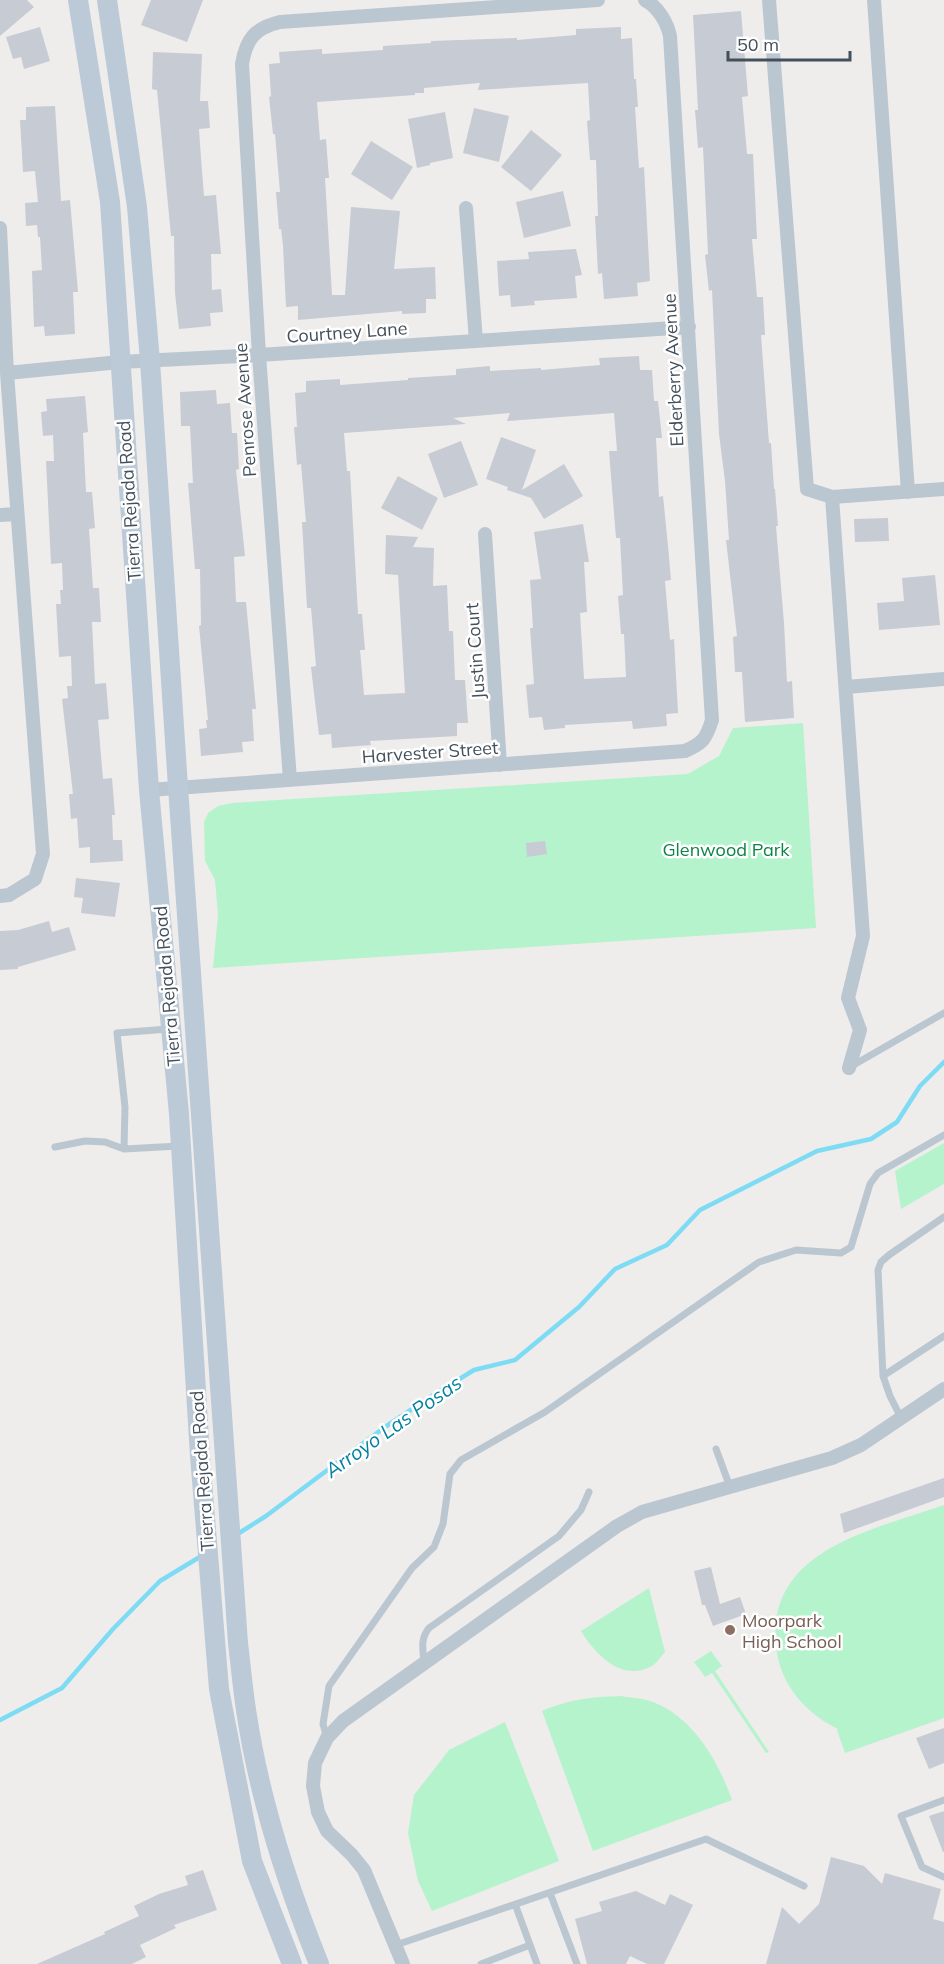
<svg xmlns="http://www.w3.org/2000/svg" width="944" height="1964" viewBox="0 0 944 1964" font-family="Mulish,sans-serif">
<rect width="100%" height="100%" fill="#efecec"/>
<path fill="#b5f3cc" d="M803,723l13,205 -603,40 5,-53 -3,-35 -10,-19 -1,-39 4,-9 10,-7 14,-3 456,-29 31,-18 14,-28z
M944,1143v41l-43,25 -6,-38z
M944,1505v213l-99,35 -8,-23 1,-1c-29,-14 -53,-39 -60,-71 -21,-107 92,-127 166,-153z
M649,1588l16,64c-4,4 -8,11 -13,14 -30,17 -57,-12 -71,-35z
M711,1651l11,15 -7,5 54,81 -3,1 -54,-80 -7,4 -11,-15z
M621,1696c10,2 22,2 32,6 41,16 65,59 79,98l-139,51 -51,-140c28,-12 49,-14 79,-15z
M505,1722l54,139 -127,50 -14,-30 -10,-48 6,-38 35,-45z"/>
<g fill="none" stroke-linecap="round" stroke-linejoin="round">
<path stroke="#7ddcf4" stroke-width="4.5" d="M236,1535l30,-19 119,-89 50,-33 39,-24 41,-10 64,-53 36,-38 52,-24 33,-35 117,-59 54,-12 26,-17 23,-36 24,-24
M0,1720l62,-32 51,-59 47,-48 43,-26"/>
</g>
<path fill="#c7cbd3" d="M0,0h27l7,7 -34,29z
M151,0h52l-16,42 -46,-17z
M741,11l7,85 -6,1 5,57h6l4,85h-5l5,58h6l2,38h-4l8,108h2l3,46h1l3,37h-2l8,97 3,59 5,-1 2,37 -49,4 -3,-50h-7l-2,-35 4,-1 -11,-96h3l-4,-59 -6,-47 -7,-144 -3,1 -4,-36 3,-1 -5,-107 -5,1 -3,-38h3l-5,-95z
M40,27l10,34 -26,8 -3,-12 -8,2 -7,-22z
M621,27v12l11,-1 2,41h2l2,28h-3l4,61 5,-1 6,114 -13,2 1,13 -34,3 -2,-26 -4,1 -3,-58h3l-2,-56h-6l-3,-39 3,-1 -2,-37 -110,7 2,-7 -56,5v5h-9v2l-98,7 3,38 6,-1 3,39h-4l7,117h13l6,-88 49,4 -6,58 41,-2 1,32h-10v14l-24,1v-3l-104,9v-14l-12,1 -3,-62 -2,-16h-2l-3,-37h4l-5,-58h-2l-4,-37 2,-1 -2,-32 11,-1 -1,-11 43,-3v5l61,-4v-4l48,-3v-2l86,-3v2l59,-5v-6z
M153,52l49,2 -2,47h8l2,27 -11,1 2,29 3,38 12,-1 5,59h-10l1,36 9,-1 2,23 -13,1 1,13 -32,3 -4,-36 -1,-57h-3l-14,-146 -5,-1z
M55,106l6,95 9,-1 8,92h-5l2,42 -30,2 -1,-10 -10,1 -2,-56 10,-1 -2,-33h-2l-1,-12 -11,1 -1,-23 13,-1 -3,-31 -12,1 -3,-52h6v-13z
M474,108l35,8 -10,46 -36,-9z
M445,112l8,46 -23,5v2l-13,3 -9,-49z
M531,130l31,25 -31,36 -30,-24z
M371,141l42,26 -21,33 -41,-26z
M563,191l8,35 -47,12 -8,-36z
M576,249l6,26 -7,1 2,22 -43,3 1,4 -24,2 -1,-12 -11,1 -2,-35 32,-2 -1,-7z
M639,356l1,14h12l2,31h4l4,37h-6l3,59 4,-1 5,50 3,34 -6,1 5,59 4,-1 4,74 -12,1 1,12 -34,3 -1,-8 -67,4v3l-21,2 -2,-13 -13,1 -3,-33 8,-1 -4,-56h3l-3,-48 11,-1 -7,-47 49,-8 6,38h-5l3,50 -7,1 4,66 42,-2 -2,-43h-3l-3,-38 5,-1 -3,-57h-4l-7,-87h8l-3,-38 -107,8 3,-8 -57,5 13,6 -122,9 3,38h3l8,143h4l3,36h-5l4,45 41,-2 -7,-118 -13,-1 1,-39 32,2 -5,10 21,1 -1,38 14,-1 2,46h4l2,49h10l3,43h-11v13l-87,5 1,4 -39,3 -1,-14 -12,1 -4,-33 -4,-35 5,-1 -5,-58h-4l-5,-86h4l-5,-58 -4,1 -3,-38h3l-2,-34 11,-1v-11l34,-2v6l68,-5v-2l48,-3v-6l34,-3v5l51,-3v2l59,-5 -1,-7z
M216,390l1,14 13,-1 2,30h5l2,36 -3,1 9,86 -11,1 2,45h10l10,107h-4l2,32 -12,1 1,10 -42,4 -2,-27 8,-1 -1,-8h2l-9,-94 2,-1 -1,-56h-5l-7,-86h5l-3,-57h-9l-1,-34z
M85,396l3,36 -5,1 3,59h6l3,36 -6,1 4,59h6l2,34h-9l3,62 11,-1 3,36 -11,1 5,59 9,-1 3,37h-3l1,25h9l1,21 -33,2v-16l-11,1 -2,-30 -6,1 -2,-25h4l-11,-95 6,-1 -1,-12h5l-1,-30 -12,1 -3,-53h5l-1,-14h3l-1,-27 -11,1 -5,-103h8l-1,-26 -10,1 -2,-24 6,-1 -1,-12z
M501,437l35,13 -14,40 42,-26 19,32 -39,23 -13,-21 -24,-8 1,-3 -22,-8z
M461,441l17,44 -34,13 -16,-44z
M398,476l40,22 -16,32 -41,-22z
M888,518l1,23 -34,1 -1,-23z
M935,575l5,50 -61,5 -2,-27 27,-2 -2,-23z
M545,841l2,13 -20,3 -1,-14z
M76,878l44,5 -5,34 -34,-4 2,-15 -9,-1z
M49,921l3,11 17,-5 7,23 -58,17v2l-18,1v-39l18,-1z
M944,1478v19l-100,36 -4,-19z
M711,1567l9,37 20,-7 6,17 -33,12 -8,-21h-3l-8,-34z
M944,1728v35l-15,6 -13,-31z
M944,1811v41h-1l-14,-36z
M831,1857l33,9 18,18 3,-11 56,16 -8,30 11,3v42h-178l16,-57 17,17 20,-20z
M203,1870l14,40 -43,15 2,3 -36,17 6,12 -14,7h-95l68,-30 -1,-2 35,-16 -5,-10 25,-12 29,-9 -3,-9z
M636,1891l29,14 5,-11 23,11 -29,59h-17l-17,-8 -4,8h-39l-12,-45 27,-8 -3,-9z"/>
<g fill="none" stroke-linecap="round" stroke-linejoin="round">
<path stroke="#bbc7d0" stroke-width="7" d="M850,1067l94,-54
M55,1147l30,-6 20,1 19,7 55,-3
M124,1149l1,-42 -8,-74 51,-4
M883,1376l61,-40
M901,1418l-11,-22 -7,-20 -5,-106 3,-8 8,-7 55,-38
M716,1449l14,38
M424,1663c-1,-14 -4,-24 5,-35l130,-92 22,-26 8,-18
M327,1738l-4,-14 6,-38 83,-118 22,-21 9,-23 7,-50 11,-14 84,-48 214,-150 37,-12 45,3 10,-6 19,-63 8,-11 66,-38
M944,1800l-43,16 21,51 22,10
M550,1893l27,71
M515,1904l22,60
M396,1945l310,-106 98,47
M481,1964l49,-19"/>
<path stroke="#bbc7d0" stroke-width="14" d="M769,0l38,489 25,8 31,439 -15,62 12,32 -11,38
M874,0l34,492
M466,208l10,133
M0,228l7,145 36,481 -8,25 -26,16 -9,1
M7,373l113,-11 139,-7 430,-28
M832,497l112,-8
M0,515l17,-1
M485,534l15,231
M846,687l98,-8
M290,780l-31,-425 -17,-291c4,-25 13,-36 38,-42l318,-22
M149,790l536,-39c18,-8 21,-12 27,-31l-42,-684c-3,-14 -12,-29 -25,-36
M403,1964l-39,-94 -12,-15 -25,-24 -9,-19 -5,-26 2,-23 12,-25 16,-17 274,-195 25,-14 190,-54 29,-13 83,-56"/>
<path stroke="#bccad8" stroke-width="20" d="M78,0l32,202 39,588 30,324 21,342 19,233 33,172 40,103
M107,0l30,207 13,154 28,426 60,856c3,25 5,49 9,73 13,86 40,168 72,248"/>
</g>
<circle fill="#8d6e63" stroke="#fff" stroke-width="2" cx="730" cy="1630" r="6"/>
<g text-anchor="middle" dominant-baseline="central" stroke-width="5" stroke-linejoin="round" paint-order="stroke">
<g font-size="18" fill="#43505b" stroke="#fff">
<text transform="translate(347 332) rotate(-4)">Courtney Lane</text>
<text transform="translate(673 370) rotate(-93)">Elderberry Avenue</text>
<text transform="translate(245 410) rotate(-94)">Penrose Avenue</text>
<text transform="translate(129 501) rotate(-94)">Tierra Rejada Road</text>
<text transform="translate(475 651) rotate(-94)">Justin Court</text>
<text transform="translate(430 752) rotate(-4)">Harvester Street</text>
<text transform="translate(167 986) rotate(-95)">Tierra Rejada Road</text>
<text transform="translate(202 1471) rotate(-94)">Tierra Rejada Road</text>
</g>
<g font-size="18" fill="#0e8347" stroke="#fff">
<text x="726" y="849">Glenwood Park</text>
</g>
<g font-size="18" fill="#785e54" stroke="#fff" text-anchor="start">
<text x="742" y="1620">Moorpark<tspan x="742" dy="21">High School</tspan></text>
</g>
<g font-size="20" font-style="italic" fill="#0281a1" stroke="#fff">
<text transform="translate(393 1426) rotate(-35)">Arroyo Las Posas</text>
</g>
</g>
<path d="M728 51v9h122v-9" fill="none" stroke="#43505b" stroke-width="3"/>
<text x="737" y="51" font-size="18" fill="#43505b" stroke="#ffffff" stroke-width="4.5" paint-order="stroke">50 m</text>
</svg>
